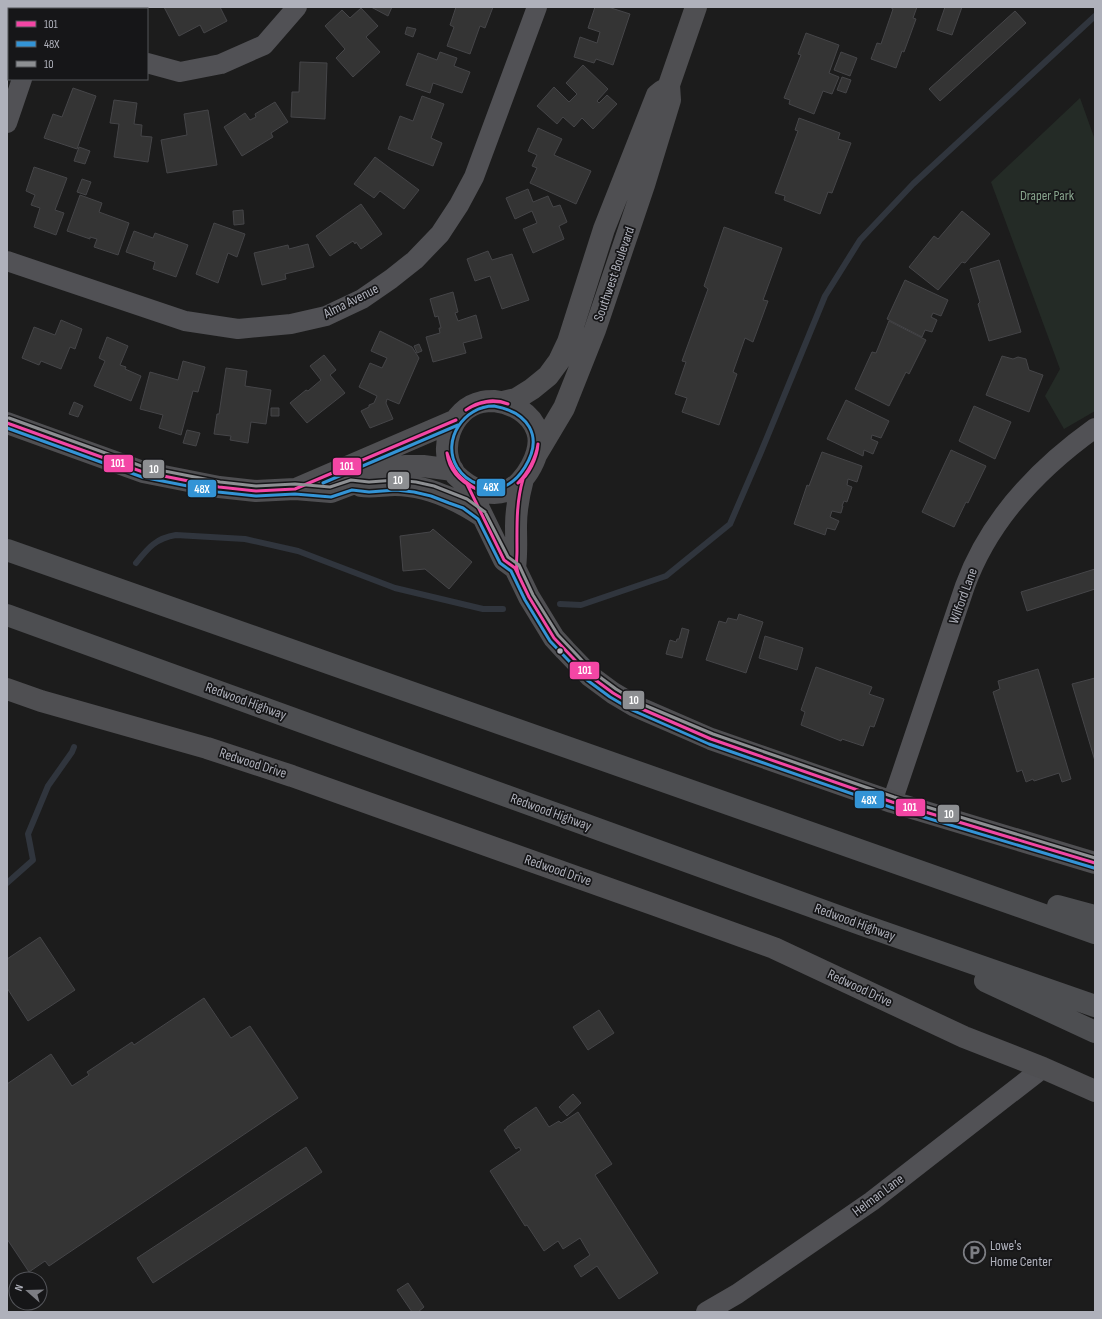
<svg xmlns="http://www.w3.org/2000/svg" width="1102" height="1319" viewBox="0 0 1102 1319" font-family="'Sofia Sans Condensed',sans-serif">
<rect width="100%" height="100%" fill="#1c1c1c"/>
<path fill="#242b26" d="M1080,98l15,42v271l-31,18 -19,-33 15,-27 -69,-187z"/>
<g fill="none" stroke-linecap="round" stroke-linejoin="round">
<path stroke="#30353d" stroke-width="6" d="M136,563c12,-15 20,-25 40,-28l69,4 53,12 97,37 88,21h20
M560,604l21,1 85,-29 64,-52 31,-72 64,-156 35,-56 53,-56 182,-168
M7,883l26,-23 -5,-26 20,-48 24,-34 2,-5"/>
</g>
<path fill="#343434" stroke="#454548" d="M100,7h37v2h-32z
M164,7h56l7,14 -23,12 -4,-8 -21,11z
M371,7h21l-4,9z
M456,7h37l-8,21 -5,-2 -10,28 -23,-8 7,-19 -4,-2z
M595,7h13l22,7 -17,51 -17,-6 -2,4 -20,-6 6,-20 17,6 3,-11 -12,-4z
M890,7h27l-4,11 3,1 -12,33 -2,-1 -6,17 -25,-9 6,-16 4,1 12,-35z
M945,7h17l-10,28 -15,-5z
M361,8l17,18 -12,11 14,15 -27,25 -17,-19 9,-9 -20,-23 17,-16 8,8z
M1015,11l11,12 -86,78 -11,-12z
M407,27l9,2 -3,8 -8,-3z
M806,33l33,12 -10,28 10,4 -7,17 -9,-3 -9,23 -25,-10 1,-4 -6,-2 17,-43 -3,-1z
M440,52l17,6 -3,8 16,6 -8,21 -29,-10 -3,10 -24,-8 12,-32 19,7z
M841,52l16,6 -7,18 -16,-6z
M300,62l27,1 -2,56 -34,-2 1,-25h7z
M583,65l25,24 -11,12 2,2 8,-8 10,9 -24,25 -11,-11 -8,9 -11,-10 -6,7 -20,-18 17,-19 15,15 8,-8 -11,-11z
M842,77l9,3 -5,13 -9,-3z
M73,88l23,8 -19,53 -33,-11 9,-24 9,3z
M422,96l22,8 -13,34 11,5 -9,23 -45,-17 12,-33 13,5z
M114,100l23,3 -3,21 8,1 -1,11 11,1 -4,25 -34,-5 5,-33 -9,-1z
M275,102l13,20 -17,11 2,4 -31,19 -18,-29 21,-14 5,7 6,-3 -1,-3z
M208,110l9,55 -50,8 -6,-33 26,-5 -3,-21z
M799,118l41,15 -2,6 13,4 -19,50 -4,-1 -8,22 -36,-14 1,-4 -10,-3 23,-62 -3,-1z
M538,128l24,11 -8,16 37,16 -15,33 -46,-21 7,-15 -5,-2 5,-11 -9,-4z
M79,147l11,4 -5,13 -11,-3z
M375,157l44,33 -15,19 -24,-18 -6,7 -20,-14z
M34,167l33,11 -12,32 9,3 -8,22 -22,-8 6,-19 -9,-3 4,-10 -9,-4z
M82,179l9,3 -5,13 -9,-3z
M528,189l5,13 15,-6 5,11 7,-2 7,17 -8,4 5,13 -31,14 -10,-24 14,-6 -5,-12 -17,8 -9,-21z
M80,195l22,8 -3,9 30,11 -11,32 -24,-8 3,-8 -7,-2v2l-23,-8z
M361,204l21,30 -21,15 -5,-7 -1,2 -2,-3 -23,15 -14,-20z
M243,210l1,14 -10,1 -1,-14z
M962,211l28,23 -25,29 -3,-1 -24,28 -29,-23 25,-31 4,3z
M214,223l31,11 -8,23 -9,-4 -10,30 -22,-9z
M724,227l58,21 -19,52 5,1 -15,41 -8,-4 -12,34 4,2 -18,51 -37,-13 5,-14 -12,-4 11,-32 -4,-1 26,-72 -4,-3z
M134,231l19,7 2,-5 33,12 -12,32 -23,-8 2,-7 -29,-10z
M308,244l6,23 -29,7 1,5 -24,6 -8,-32 34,-8 1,4z
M488,251l4,9 20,-6 17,46 -27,9 -12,-33 -15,5 -8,-22z
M999,260l22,72 -32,9 -11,-37 2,-2 -10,-33z
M905,280l43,20 -7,16 -8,-3 -2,4 6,3 -5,12 -7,-2 -3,7 -35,-18z
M453,292l5,20 -3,1 3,8 18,-6 6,23 -19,5 3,10 -33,9 -7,-25 14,-4 -1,-5h2l-3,-12 -3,1 -5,-18z
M61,320l21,9 -7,20 -5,-2 -9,22 -20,-8 -2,4 -17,-7 12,-31 21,8z
M889,321l37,19 -17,34 -3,-2 -17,34 -34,-17 17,-37 4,1z
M380,331l32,16 7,11 -20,46 -12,-5 -1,4 7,16 -23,9 -9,-17 8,-4v-2l5,-2 3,-7 -18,-9 11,-24 12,5 5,-10 -16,-7z
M107,337l21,9 -8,19 6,2 -1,2 16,7 -10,25 -37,-15 11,-25 -6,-3z
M419,344l3,7 -5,2 -3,-7z
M324,355l12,15 -6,5 15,18 -38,30 -17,-20 16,-13 2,1 13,-11 -11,-14z
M1002,356l11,3 5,-2 8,2 3,11 14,5 -14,37 -43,-17z
M183,361l22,6 -7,25 -5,-1 -12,44 -22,-7 4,-13 -23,-6 10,-37 28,8z
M226,368l21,3 -2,15 26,4 -5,34 -15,-2 -3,21 -18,-3 1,-4 -17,-2 3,-20h2z
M846,400l43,21 -8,17 -9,-3 -1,4 7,3 -5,12 -9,-4 -1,6 -36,-17z
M74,402l9,4 -5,11 -9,-3z
M974,406l37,16 -16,37 -36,-18z
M271,408h8v8h-8z
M187,430l13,3 -4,13 -13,-3z
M951,450l35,16 -18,37 -2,-1 -12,25 -32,-15z
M822,452l40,14 -5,16 -9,-3 -1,6 5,2 -5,15 -3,-1 -2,5h1l-2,7 -9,-2 -2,6 9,4 -4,9 -8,-2 -2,7 -31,-11 13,-39 2,1z
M433,529l39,33 -23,27 -24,-20 -22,2 -3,-35 30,-4z
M1095,569v20l-68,22 -6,-19z
M739,614l24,8 -17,51 -40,-13 13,-39 7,2 2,-5 9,2z
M682,628l7,2 -7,28 -16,-4 4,-14 6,2 1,-3h2z
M765,636l38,12 -6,22 -38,-12z
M816,667l56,20 -3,7 15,5 -10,28 -4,-1 -7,20 -21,-7 -1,2 -40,-16 4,-13 -4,-2z
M1038,669l33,110 -9,3 -3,-9 -25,8 -1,-2 -7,3 -4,-12 -5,2 -24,-80 7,-3 -2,-8z
M1095,678v83l-23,-77z
M40,937l35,53 -47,31 -21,-33v-29z
M204,998l27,40 19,-12 48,72 -249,168 -4,-5 -16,11 -22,-33v-155l44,-30 21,32 17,-11 -2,-3 45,-30 2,3z
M599,1010l15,23 -26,17 -15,-23z
M573,1094l8,9 -14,13 -8,-9z
M536,1107l13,20 10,-6 2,2 17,-11 34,52 -17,11 63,98 -39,26 -22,-33 -16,11 -7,-11 16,-11 -10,-17 -17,11 -5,-8 -14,10 -17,-26 -2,1 -35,-55 31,-21 -2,-3 -3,2 -12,-19 3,-2v-1z
M306,1147l16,25 -169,111 -16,-25z
M408,1283l16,24 -6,5h-6l-15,-22z"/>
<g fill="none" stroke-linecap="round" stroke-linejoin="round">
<path stroke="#515155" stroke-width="20" d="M47,9v-2
M147,63l33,9 41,-8 43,-19 33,-38
M7,123l15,-44
M7,261l178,60 53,8 53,-5 35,-8 36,-17 29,-20 24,-19 25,-26 19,-29 15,-28 63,-170
M892,802l73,-216c24,-66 74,-118 130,-158
M706,1312l31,-18 135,-93 171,-133"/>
<path stroke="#4f4f52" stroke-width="22" d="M494,401c18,2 37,12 43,30 7,20 -12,54 -31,60 -9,3 -19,2 -27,-1 -9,-3 -17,-9 -23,-15 -20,-24 -5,-67 26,-73 4,-1 8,-1 12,-1z
M503,402l13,-3 16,-10 16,-13 11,-15 9,-19 36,-113 53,-134 5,-4
M7,423l136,49 76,15 37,4 39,-2 36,3 60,-23 14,-3h18l30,4
M536,455l28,-47 31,-78 49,-145 26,-85 -1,-15 27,-78
M467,484l37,76 11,8 14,29 25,41 11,12 25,26 23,17 22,13 76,33 181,63 203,61
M361,486c11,2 22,-1 34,-1 32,0 61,14 87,31
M298,488l158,-68
M515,568c2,-15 1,-28 1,-42 0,-16 3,-32 7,-47
M7,689l34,12 166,47 85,28 363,129 119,43 190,89 79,31 52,23"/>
<path stroke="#4d4e51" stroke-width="22" d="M7,550l1088,383
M7,615l853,309 235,82
M1058,906l37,10
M985,981l110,51"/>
<defs>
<path id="bus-1" d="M466,410c12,-9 28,-12 42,-6
M466,410c13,-8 27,-11 42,-6
M7,423l136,49 76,15 37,4 39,-2 161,-69
M447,453c6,18 12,25 29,36
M447,453c2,17 14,29 29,36
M518,483c10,-10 18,-25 20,-39
M518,483c11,-8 19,-25 20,-39
M467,484l37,76 11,8 14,29 25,41 36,38 23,17 22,13 76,33 181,63 203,61
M519,576c-4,-9 -2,-15 -2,-25 0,-25 -1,-48 6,-72"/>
<path id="bus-2" d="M494,406c34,6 50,30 31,61 -5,8 -11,15 -20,19 -9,3 -19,2 -27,-2 -9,-3 -16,-9 -21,-17 -16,-27 7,-61 37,-61z
M7,428l135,49 76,15 38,4 39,-2 36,3 21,-7 17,2 27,-2 18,2 17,4 18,7 14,5 15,11 22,44 11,8 14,29 25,41 37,39 23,17 22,13 77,34 181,63 204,61
M323,483l135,-58"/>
<path id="bus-3" d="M9,418l135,49 76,15 36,4 39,-2 35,3 21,-7 18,2 27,-2 20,2 18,4 33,13 18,13
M486,514l22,43 11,8 14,30 25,40 35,37 23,17 21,13 76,32 181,63 201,61"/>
</defs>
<use href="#bus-1" stroke="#161618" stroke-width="6"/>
<use href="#bus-2" stroke="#161618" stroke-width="6"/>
<use href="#bus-3" stroke="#161618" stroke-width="6"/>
<use href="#bus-1" stroke="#f346a5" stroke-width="3"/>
<use href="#bus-2" stroke="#3394d6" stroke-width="3"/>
<use href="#bus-3" stroke="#8d8f92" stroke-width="3"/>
</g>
<defs>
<symbol id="parking-ring" viewBox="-11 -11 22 22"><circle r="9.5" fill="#161618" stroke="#7c7d83" stroke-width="1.5"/><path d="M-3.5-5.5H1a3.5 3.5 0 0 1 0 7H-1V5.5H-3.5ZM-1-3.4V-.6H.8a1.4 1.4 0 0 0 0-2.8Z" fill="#7c7d83"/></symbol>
</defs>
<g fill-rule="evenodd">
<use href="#parking-ring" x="962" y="1240" width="25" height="25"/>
</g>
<circle fill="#afb1bb" stroke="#161618" stroke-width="1.5" cx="560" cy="651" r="3.5"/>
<g text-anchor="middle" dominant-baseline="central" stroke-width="3.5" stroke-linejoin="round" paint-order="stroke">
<g font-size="14" fill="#88a48d" stroke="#161618">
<text x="1047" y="195">Draper Park</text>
</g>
<g font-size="14" fill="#afb1bb" stroke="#161618">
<text transform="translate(614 274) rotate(-71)">Southwest Boulevard</text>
<text transform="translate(351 301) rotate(-27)">Alma Avenue</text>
<text transform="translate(963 596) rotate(-70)">Wilford Lane</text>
<text transform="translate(246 701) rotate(20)">Redwood Highway</text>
<text transform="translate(253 763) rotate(18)">Redwood Drive</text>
<text transform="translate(551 812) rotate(20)">Redwood Highway</text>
<text transform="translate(558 870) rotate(19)">Redwood Drive</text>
<text transform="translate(855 922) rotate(20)">Redwood Highway</text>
<text transform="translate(860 988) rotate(25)">Redwood Drive</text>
<text transform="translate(878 1195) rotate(-37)">Helman Lane</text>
</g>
<g font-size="14" fill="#afb1bb" stroke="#161618" text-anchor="start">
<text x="990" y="1245">Lowe's<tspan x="990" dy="16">Home Center</tspan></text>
</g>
</g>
<g stroke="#161618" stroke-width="1.5">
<rect x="103" y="454" width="31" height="19" rx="4" fill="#f346a5"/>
<rect x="332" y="457" width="30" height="19" rx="4" fill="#f346a5"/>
<rect x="142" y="459" width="23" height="20" rx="4" fill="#8d8f92"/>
<rect x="387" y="471" width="23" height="19" rx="4" fill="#8d8f92"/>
<rect x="476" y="478" width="30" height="19" rx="4" fill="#3394d6"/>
<rect x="187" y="479" width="30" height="19" rx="4" fill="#3394d6"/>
<rect x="569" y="661" width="31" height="19" rx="4" fill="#f346a5"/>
<rect x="622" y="690" width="23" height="20" rx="4" fill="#8d8f92"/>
<rect x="854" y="790" width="31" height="19" rx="4" fill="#3394d6"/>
<rect x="895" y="798" width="31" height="19" rx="4" fill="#f346a5"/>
<rect x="937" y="804" width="23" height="19" rx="4" fill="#8d8f92"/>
</g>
<g font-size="11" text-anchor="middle" font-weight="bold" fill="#fff">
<text x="118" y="467">101</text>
<text x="347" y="470">101</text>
<text x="154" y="473">10</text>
<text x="398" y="484">10</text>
<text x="491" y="491">48X</text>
<text x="202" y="493">48X</text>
<text x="585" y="674">101</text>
<text x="634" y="704">10</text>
<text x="869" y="804">48X</text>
<text x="910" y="811">101</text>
<text x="949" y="818">10</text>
</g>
<rect width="1102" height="1319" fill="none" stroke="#afb1bb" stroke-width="16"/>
<rect x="8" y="8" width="140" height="72" fill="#161618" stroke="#535459"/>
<rect x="16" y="21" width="20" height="6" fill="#f346a5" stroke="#535459"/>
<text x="44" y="28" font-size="12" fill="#afb1bb">101</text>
<rect x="16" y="41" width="20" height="6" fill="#3394d6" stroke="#535459"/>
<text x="44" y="48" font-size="12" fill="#afb1bb">48X</text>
<rect x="16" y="61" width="20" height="6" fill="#8d8f92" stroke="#535459"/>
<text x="44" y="68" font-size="12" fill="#afb1bb">10</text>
<g transform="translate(28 1291) rotate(290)"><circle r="19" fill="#161618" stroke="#535459"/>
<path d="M0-3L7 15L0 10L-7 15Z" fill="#7c7d83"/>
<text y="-6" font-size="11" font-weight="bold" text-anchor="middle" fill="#afb1bb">N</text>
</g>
</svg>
